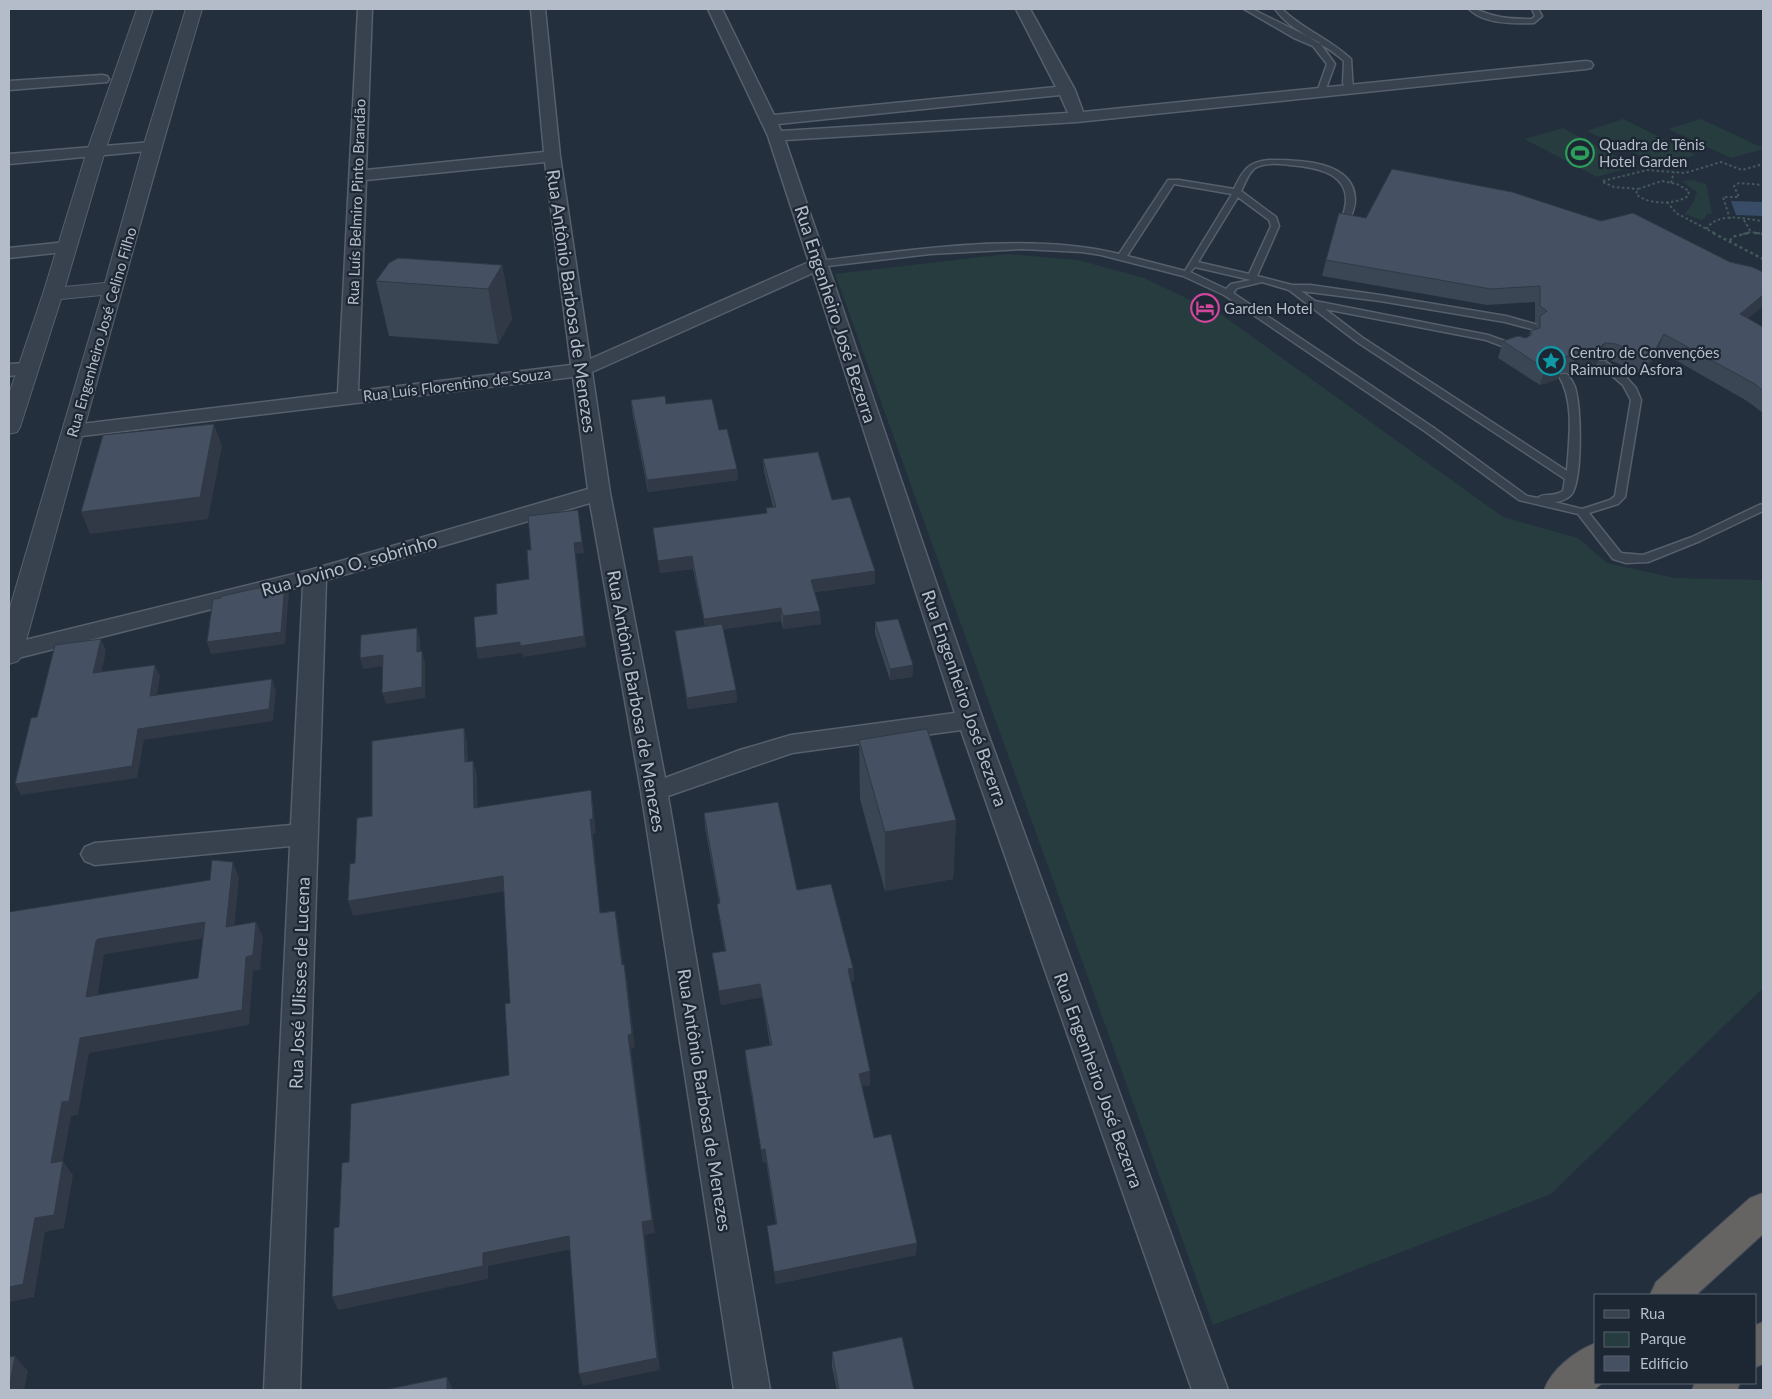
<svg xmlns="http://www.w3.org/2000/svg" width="1772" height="1399" viewBox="0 0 1772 1399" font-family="Lato,sans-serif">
<rect width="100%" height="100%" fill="#242f3e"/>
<path fill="#263c3f" d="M1623,119l73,36 -35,10 -74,-34z
M1701,119l62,29v1l-32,9 -63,-29z
M1563,128l72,38 -38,11 -73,-38z
M1692,180l14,4 6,30h-5l-2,4 -4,2 -16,-6 9,-13 3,-9 -15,-11z
M1007,254l71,6 66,18 78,37 281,202 75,21 29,25 68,15 88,2v408l-212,206 -338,131 -378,-1051z"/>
<path fill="#394c67" d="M1731,201l32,1v14l-27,-1z"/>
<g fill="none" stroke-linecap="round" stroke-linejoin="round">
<defs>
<path id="service" d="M1244,9h8l67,33 16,22 -11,30 -7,-2 10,-28 -14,-18 -19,-8z
M1275,9h7c20,20 48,30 69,50l2,32h-6l-4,-8 1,-22c-20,-19 -53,-29 -69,-52z
M1469,9c10,0 17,5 27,7 12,3 24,3 36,3l3,-3 -3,-7h6l4,7 -8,7c-20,1 -51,1 -65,-14z
M1269,160c28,0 86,0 86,40 0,9 -5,18 -8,26l-7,2 -1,-2c3,-8 7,-17 7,-26 0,-29 -34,-33 -56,-35 -10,-1 -26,-3 -35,3 -7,5 -10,16 -14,23l35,26 3,9 -22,50 35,9h18l70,10 126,21 32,9 2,2 -5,3 -30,-8 -125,-21 -79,-10 14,10 173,34 33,12 2,2 -5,3 -32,-12 -161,-31 38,29 204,133c2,-31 8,-68 -8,-95l2,-2h6c4,5 8,11 9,17 5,21 6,83 -3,101 -3,6 -12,10 -19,10l28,7 28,-9 5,-4 16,-96 -8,-15 -26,-22 2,-2h6l21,16 10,11 5,12 -16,97 -7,7 -29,9 32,40 22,2 49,-18 67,-32 4,-1v7l-63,30 -52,21 -22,1 -13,-4 -35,-45 -59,-14 -93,-68 -202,-137 -41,-19 -82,-21 -19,-3 -60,-3 -92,5 -111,13 -4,-3 4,-3c93,-11 209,-30 300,-7l49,-74h11l55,9c9,-19 14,-27 35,-29zM1174,184l58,10 -47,77 -58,-15zM1238,197l31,23 2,6 -22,48 -51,-12zM1195,267l56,13 -20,4 -5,5 -36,-17zM1262,282l27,8 68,52 208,137 -2,12c-11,7 -19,1 -25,7l-11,-2 -93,-68 -201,-135 4,-5z"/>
<path id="minor" d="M358,9h14l-6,161 178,-18 -13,-143h14l15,147 30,203 219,-97 -41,-126 -60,-127h14l52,106 282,-28 -40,-78h14l45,81 8,22 503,-51 5,1 2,3 -2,3 -5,1 -509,53 -292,18 198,580 245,670h-36l-231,-660 -169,23 -124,43 102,594h-36l-93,-599 -51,-288 -264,77 -26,810h-36l26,-544 -195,19 -10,-4 -4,-7 4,-7 10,-4 196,-18 12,-239 -293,74 -1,-16 301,-74 278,-81 -15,-112 -500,60 -7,-2 -3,-4 3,-4 7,-2 265,-32zM1060,95l8,18 -287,18 -3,-7zM545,162l26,203 -213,26 8,-211zM813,273l142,440 -164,22 -51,15 -75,28 -55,-285 -18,-121z
M102,75l5,1 2,3 -2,3 -98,8v-9z
M152,142l6,2 2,3 -2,3 -149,14v-10z
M66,242l6,1 3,4 -3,4 -63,7v-10z
M27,363l7,2 3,4 -3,4 -25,3v-12z"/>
<path id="tertiary" d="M137,9h16l-48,142 -40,136 40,-4 38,-136 43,-138h16c-64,214 -120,431 -180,646l-4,6 -9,3v-53l93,-316 -41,4 -41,128 -3,5 -8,2v-40l34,-100 44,-143z"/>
<path id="trunk" d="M1763,1193v41l-67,61h-46l6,-13 94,-84z
M1763,1322v42l-7,3v-42z
M1596,1343v40h6l-8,7h-50c8,-21 31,-39 52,-47z
M1695,1383h45l-3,7h-45z"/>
</defs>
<use href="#service" stroke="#565f6c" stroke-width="3"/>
<use href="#minor" stroke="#565f6c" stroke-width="3"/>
<use href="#tertiary" stroke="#565f6c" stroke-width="2"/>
<use href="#trunk" stroke="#434c59" stroke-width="2"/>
<path stroke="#44595c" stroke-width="2" stroke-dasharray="2.5 2.5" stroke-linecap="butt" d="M1603,181l44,-11 38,3 36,-11 21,8 21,-6
M1662,181l15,3 12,7 -1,5c-13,9 -40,9 -52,-2l2,-5z
M1603,182l11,5 24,2
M1671,183l3,-11
M1667,202l9,11 40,21
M1730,219l-7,-22h16l-5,-11 5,-3 24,2
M1744,220l7,12
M1706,229c14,-18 37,-10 57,-8
M1743,234l8,-2 12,2"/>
<path stroke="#44595c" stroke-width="2.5" stroke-dasharray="3 3" stroke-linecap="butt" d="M1713,233l50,26
M1755,233l8,1
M1730,241l2,-4 16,-4"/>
<use href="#service" fill="#38414e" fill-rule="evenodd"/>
<use href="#minor" fill="#38414e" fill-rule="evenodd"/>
<use href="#tertiary" fill="#38414e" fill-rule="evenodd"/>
<use href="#trunk" fill="#656462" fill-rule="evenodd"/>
</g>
<path fill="#3b4654" d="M1326,260l437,46 -15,12 15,9v86l-16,-12 -89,-51 -14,25 -34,-15 -11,-1 -2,6 -27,9 -3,-2h-6l-3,7 -18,6 -42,-27 5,-17 23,-3 3,-2 1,-5 6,-2 1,-5 -2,-2v-20l-48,3 -165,-29z
M502,265l10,54 -14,25 -109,-8 -13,-55z
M631,400l35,4 53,26 18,39 1,11 -90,12 -16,-81z
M763,459l69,41 43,71v13l-60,8 6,32 -38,5 -2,-8 -58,8 13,61 1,12 -49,7 -13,-78 30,-5 -12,-57 -33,4 -7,-45 114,-15 -1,-5 7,-1 -9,-36z
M875,622l38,43 -1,12 -22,3 -15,-46z
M859,740l97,80 -3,59 -68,12 -25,-92z
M704,813l93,77 56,78 1,13 -4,1 20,89v14l-8,1 12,52 42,117 -140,29 -9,-58 9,-2 -10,-62 -3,1 -17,-100 -1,-13 25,-5 -8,-48 -41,8 -9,-52 13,-2 -6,-34 -2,-13 2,-1 -14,-76z
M832,1352l82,38h-77l-5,-23z"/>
<path fill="#303945" d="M502,265l10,54 -14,25 -10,-55z
M1763,295v11l-30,24 7,-16z
M1664,334l-6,16 -14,25 6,-16z
M1605,343l-8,22 -27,9 5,-16 27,-13z
M1567,356l-9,23 -18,6 5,-16 18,-10z
M214,424l8,22 -14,73 -118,15 -9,-22z
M737,469l1,11 -90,12 -1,-12z
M578,510l6,43 -8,1 10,93 -63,10 -1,-4 -44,6 -2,-11 98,-105z
M692,556l1,13 -33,4 -2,-12z
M875,571v13l-63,8 -1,-12z
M285,582l4,11 -4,51 -74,10 -4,-12z
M781,608v13l-75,11 -2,-13z
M820,611l1,13 -38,5v-13z
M417,628l3,11 1,24 -4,-11z
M101,639l5,11 -7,35 -6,-12z
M422,651l3,12v35l-39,6 -4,-11z
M383,655l3,11 -23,3 -3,-11z
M155,665l5,11 -5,32 -5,-12z
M913,665l-1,12 -22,3v-11z
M272,679l4,12 -3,30 -129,19 -7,38 -116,17 -6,-11 123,-55z
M736,690l1,12 -49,7 -1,-11z
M464,728l3,14 2,35 -4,-15z
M473,761l4,14 1,48 -4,-15z
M591,790l2,14 3,29 -3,1 9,94 -2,-15 -10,-94z
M956,820l-3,59 -68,12v-59z
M233,862l6,15 -6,65 -7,-15z
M503,876l4,15 -154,25 -5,-15z
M615,911l3,14 7,54 -3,-14z
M205,922l7,15 -106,17 -2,1 -9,57 -9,-15 10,-56 2,-2z
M256,922l7,15 -3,33 -7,1 -4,54 -160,28 -11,62 -7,1 -8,45 10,14 -9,53 -19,4 -11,65 -25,5v-15l26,-69 16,-55 11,-61 18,-64 166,-81z
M624,964l3,15 8,69 -4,1 24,184 -10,2 15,135 -77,16 -4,-12 63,-152 -14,-187z
M853,968l1,13 -6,1v-13z
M760,984l2,13 -41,8 -2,-14z
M870,1071v14l-11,2v-13z
M765,1149l1,13 -3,1 -2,-13z
M569,1236l4,13 -85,17v13l-150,31 -6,-13 151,-44z
M917,1243l-1,12 -140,29 -2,-12z
M15,1356l13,15 -4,19h-15z
M447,1377l6,13h-6z"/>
<path fill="#455162" stroke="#303945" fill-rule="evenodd" d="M1392,169l120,23 89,29 32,-8 97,49 22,5 11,5v23l-23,19 23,13v64l-8,-7 -91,-50 -14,25 -34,-15 -11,-1 -3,2v4l-27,9 -2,-2h-6l-4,3 1,3 -19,7 -42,-28 15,-5 8,2 6,-4 -2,-3 10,-3v-12l7,-5 -7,-5v-20l-49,3 -165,-29 13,-47 27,5z
M398,258l104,7 -14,24 -112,-8 13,-18z
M665,396l1,8 46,-5 7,31 8,-1 10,40 -90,11 -16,-80z
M214,424l-14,73 -119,15 22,-77z
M818,452l14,48 18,-3 25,74 -64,9 9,31 -37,5 -2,-8 -77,11 -12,-63 -34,5 -5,-33 114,-15 -1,-5 10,-1 -13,-48z
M578,510l4,32 -8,1 10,93 -64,10v-4l-44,6 -2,-31 23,-3 -1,-30 33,-5 -2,-29h4l-3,-34z
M285,582l-4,50 -74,10 6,-43 8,-1 1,-2z
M898,619l15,46 -23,4 -15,-47z
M722,624l14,66 -49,8 -12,-67z
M417,628v24l5,-1v36l-40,6 1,-38 -23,3 1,-23z
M101,639l-8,34 62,-8 -5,31 122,-17 -3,30 -131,20 -6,37 -117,18 16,-66 6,-1 18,-72z
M464,728l1,34 8,-1 1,47 117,-18 2,29h-3l10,94 15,-2 7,54 2,-1 8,70 -4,1 24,185 -10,2 15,136 -78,16 -10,-138 -86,17v13l-151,31 2,-69 5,-1 3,-64 7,-1 2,-58 158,-29 -4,-71 5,-1 -7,-127 -155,25 2,-37 5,-1 2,-45 15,-2v-75z
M927,729l29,91 -71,12 -26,-92z
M778,802l19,88 34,-6 22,84 -5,1 22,102 -11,3 15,64 17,-4 26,109 -143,29 -7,-46 10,-2 -12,-75 -4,1 -16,-100 27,-5 -12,-61 -41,7 -7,-38 14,-2 -9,-47 3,-1 -16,-90z
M212,860l21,2 -7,65 30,-5 -3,33 -7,2 -4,53 -162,28 -11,63 -7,1 -11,61 12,-2 -9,54 -19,3 -12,66 -14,3v-375l201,-32zM205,922l-7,56 -112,19 10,-56 2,-2z
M902,1337l12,53h-75l-7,-38z
M15,1356l-6,32v-31z
M447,1377v13h-63z"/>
<defs>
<symbol id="stadium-ring" viewBox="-11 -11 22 22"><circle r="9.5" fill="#1d2633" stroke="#2e9e5b" stroke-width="1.5"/><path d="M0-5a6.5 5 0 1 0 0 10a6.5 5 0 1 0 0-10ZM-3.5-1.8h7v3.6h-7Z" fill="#2e9e5b"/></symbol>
<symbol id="hotel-ring" viewBox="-11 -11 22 22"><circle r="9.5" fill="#1d2633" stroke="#d1479c" stroke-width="1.5"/><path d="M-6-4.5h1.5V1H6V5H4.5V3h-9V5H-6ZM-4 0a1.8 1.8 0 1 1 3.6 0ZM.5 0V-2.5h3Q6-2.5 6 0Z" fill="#d1479c"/></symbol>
<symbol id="sight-ring" viewBox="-11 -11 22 22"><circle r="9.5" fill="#1d2633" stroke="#0f9aa8" stroke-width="1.5"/><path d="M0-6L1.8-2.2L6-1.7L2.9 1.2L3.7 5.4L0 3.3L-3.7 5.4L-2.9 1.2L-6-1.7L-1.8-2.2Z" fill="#0f9aa8"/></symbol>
</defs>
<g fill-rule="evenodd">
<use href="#stadium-ring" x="1564" y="137" width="32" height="32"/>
<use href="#hotel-ring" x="1189" y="292" width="32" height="32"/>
<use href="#sight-ring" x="1535" y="345" width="32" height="32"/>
</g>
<g text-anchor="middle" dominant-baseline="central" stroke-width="4.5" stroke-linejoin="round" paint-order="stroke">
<g font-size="15" fill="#b4bcc9" stroke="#1d2633" text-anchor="start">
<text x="1599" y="144">Quadra de Tênis<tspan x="1599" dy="17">Hotel Garden</tspan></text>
<text x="1224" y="308">Garden Hotel</text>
<text x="1570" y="352">Centro de Convenções<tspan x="1570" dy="17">Raimundo Asfora</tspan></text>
</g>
<g font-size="15" fill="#b4bcc9" stroke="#1d2633">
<text transform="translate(356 202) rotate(-88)">Rua Luís Belmiro Pinto Brandão</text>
<text transform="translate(101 332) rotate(-74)">Rua Engenheiro José Celino Filho</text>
<text transform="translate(457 384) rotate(-7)">Rua Luís Florentino de Souza</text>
</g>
<g font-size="18" fill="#b4bcc9" stroke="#1d2633">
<text transform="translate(572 301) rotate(82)">Rua Antônio Barbosa de Menezes</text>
<text transform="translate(836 314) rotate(72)">Rua Engenheiro José Bezerra</text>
<text transform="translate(349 565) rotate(-16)">Rua Jovino O. sobrinho</text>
<text transform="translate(965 698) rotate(71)">Rua Engenheiro José Bezerra</text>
<text transform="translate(637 701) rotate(80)">Rua Antônio Barbosa de Menezes</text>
<text transform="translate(299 983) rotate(-88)">Rua José Ulisses de Lucena</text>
<text transform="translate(1099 1080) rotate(70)">Rua Engenheiro José Bezerra</text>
<text transform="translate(705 1100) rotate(81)">Rua Antônio Barbosa de Menezes</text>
</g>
</g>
<rect width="1772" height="1399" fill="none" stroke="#b4bcc9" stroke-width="20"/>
<rect x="1594" y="1294" width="162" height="90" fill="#1d2633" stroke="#59626f"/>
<rect x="1604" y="1310" width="25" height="8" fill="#38414e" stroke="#59626f"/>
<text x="1640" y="1319" font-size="15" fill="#b4bcc9">Rua</text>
<rect x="1604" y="1332" width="25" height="15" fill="#263c3f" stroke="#59626f"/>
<text x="1640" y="1344" font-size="15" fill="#b4bcc9">Parque</text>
<rect x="1604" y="1356" width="25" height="15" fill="#455162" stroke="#59626f"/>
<text x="1640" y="1369" font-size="15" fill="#b4bcc9">Edifício</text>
</svg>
